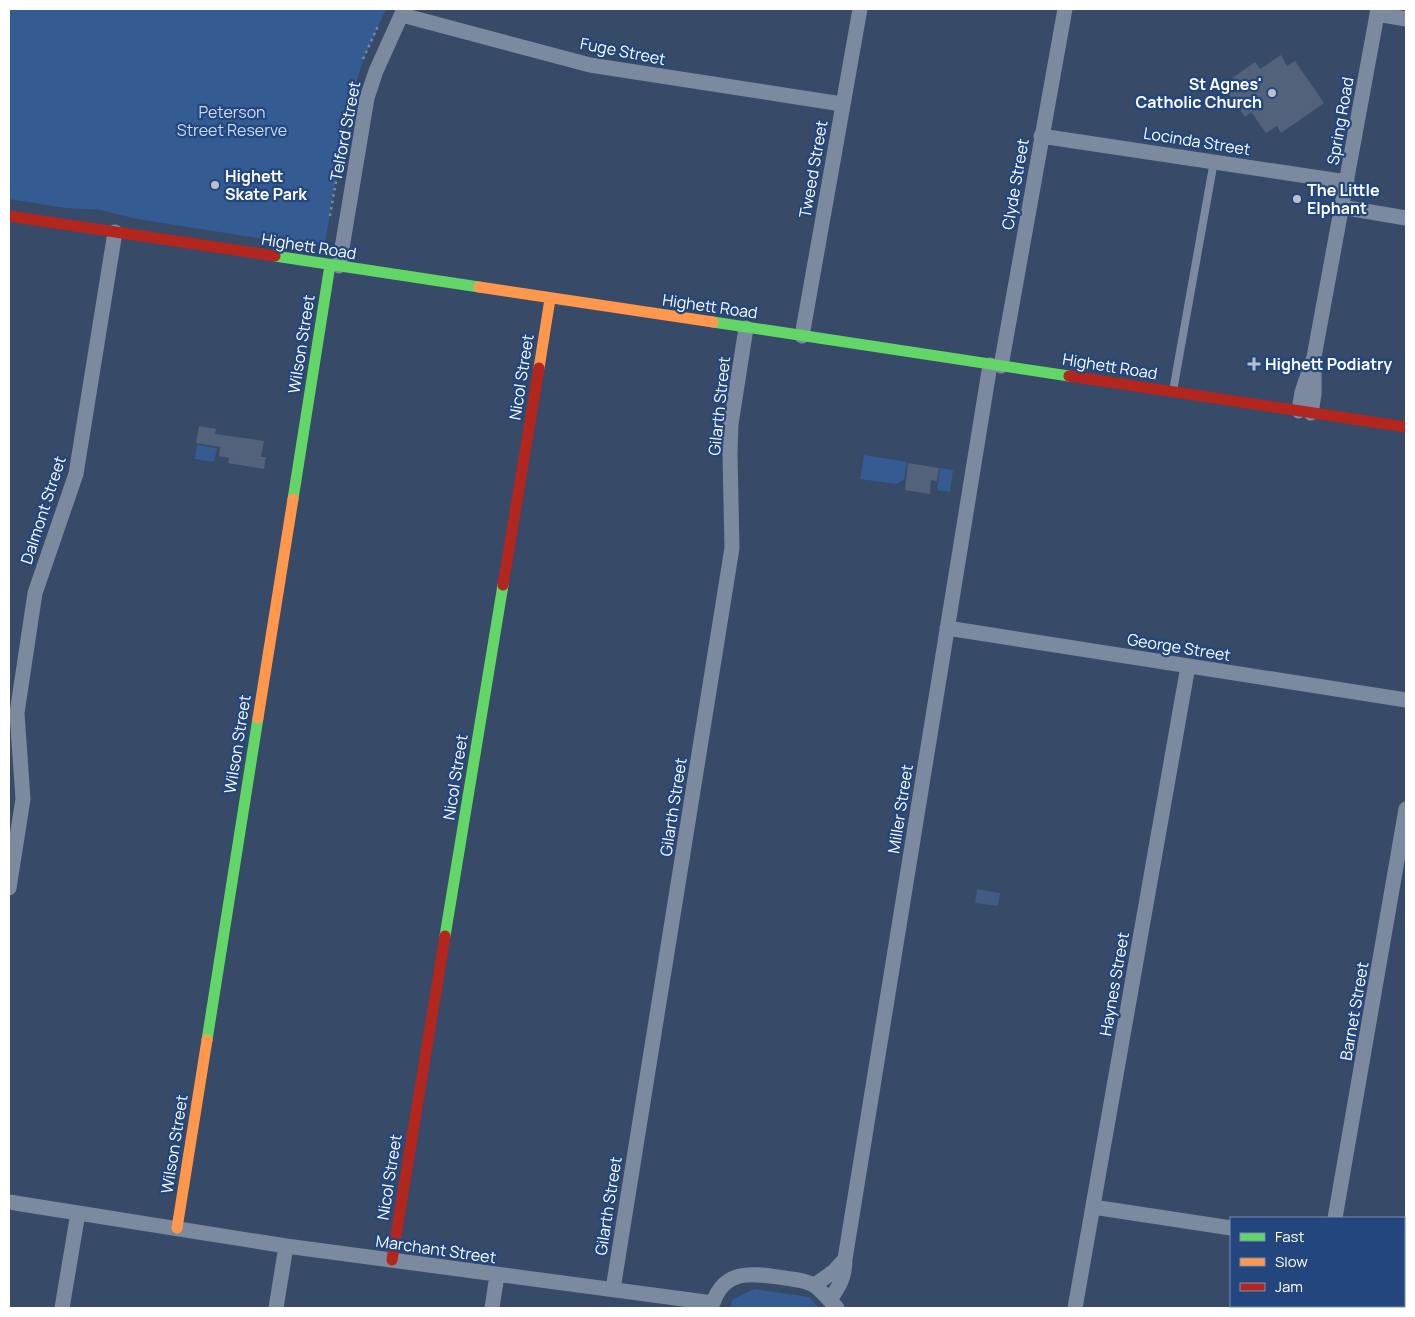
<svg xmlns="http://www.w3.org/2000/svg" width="1415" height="1317" viewBox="0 0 1415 1317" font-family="Manrope,sans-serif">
<rect width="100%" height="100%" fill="#374a68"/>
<path fill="#355b93" d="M9,9h377l-23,51 -17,57 -21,126h-36l-152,-24 -36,-9 -36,-2 -56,-9z
M197,445l20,3 -3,14 -19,-3z
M864,455l43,7 -3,18 -8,4 -36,-5z
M940,468l13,2 -3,22 -13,-2z
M754,1289l55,8 10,11h-88l1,-8z"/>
<path fill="#415b82" d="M977,889l23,4 -2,13 -23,-3z"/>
<path fill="#52627a" d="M1281,55l6,11 8,-5 29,42 -43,30 -4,-7 -11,7 -15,-21 -6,5 -22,-32 32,-23 5,7z
M199,426l17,3 -1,5 49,7 -3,16h5l-2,12 -36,-6 1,-5 -10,-2 1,-9 -24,-4z
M908,463l31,5 -2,13 -6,-1 -1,14 -25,-4z"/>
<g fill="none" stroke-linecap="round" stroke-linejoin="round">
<path stroke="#7c8a9f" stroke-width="2.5" stroke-dasharray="2.5 4" stroke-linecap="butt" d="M363,59l15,-33
M330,216l19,-108"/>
<path stroke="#7c8a9f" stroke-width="8" d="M1173,391l41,-230"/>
<path stroke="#7c8a9f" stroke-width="15" d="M1377,14l29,5
M402,15l188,50 252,39
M1041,136l306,46
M1341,207l65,11
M339,266l28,-168 9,-27 28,-62
M802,336l58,-327
M1001,366l64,-357
M1299,411l3,-19 12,-35 64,-348
M1311,413l3,-19v-26
M947,628l459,72
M9,888l14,-89 -6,-86 18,-120 41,-119 39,-242
M9,1202l277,44 427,57c12,-36 42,-29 72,-25 10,2 22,2 30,8 8,6 15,15 22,22
M1093,1207l138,21
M1335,1218l71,-409
M1404,1255h2
M815,1285l19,-14 11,-12
M613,1289l119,-741 -2,-94 1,-30 15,-96
M830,1300c10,-15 15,-23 15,-41l145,-894
M62,1308l16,-95
M276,1308l10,-62
M492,1308l5,-33
M1075,1308l113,-642"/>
<path stroke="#63d668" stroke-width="11" d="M275,256l204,31
M713,322l356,54
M293,499l37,-234
M445,936l58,-351
M207,1040l51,-322"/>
<path stroke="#ff974d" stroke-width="11" d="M479,287l234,35
M539,368l11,-69
M258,718l35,-219
M177,1228l30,-188"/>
<path stroke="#b3261e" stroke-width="11" d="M9,216l266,40
M1069,376l337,51
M503,585l36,-217
M392,1260l53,-324"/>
</g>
<g fill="#b9c0ca" stroke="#22467d" stroke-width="2">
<circle cx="1272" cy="93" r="5"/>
<circle cx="215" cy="185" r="5"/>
<circle cx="1297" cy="199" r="5"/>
<path d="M1251.5 356.5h5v5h5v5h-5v5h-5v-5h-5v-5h5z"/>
</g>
<g text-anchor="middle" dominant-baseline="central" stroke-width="4.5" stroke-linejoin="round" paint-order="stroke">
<g font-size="16" fill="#fff" stroke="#22467d">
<text transform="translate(623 51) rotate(11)">Fuge Street</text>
<text transform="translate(1340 121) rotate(-80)">Spring Road</text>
<text transform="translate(345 131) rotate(-79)">Telford Street</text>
<text transform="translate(1197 141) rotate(9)">Locinda Street</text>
<text transform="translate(813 169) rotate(-80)">Tweed Street</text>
<text transform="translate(1015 184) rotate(-80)">Clyde Street</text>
<text transform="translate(309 246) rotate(9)">Highett Road</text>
<text transform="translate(710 306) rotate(8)">Highett Road</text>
<text transform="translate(301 344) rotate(-81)">Wilson Street</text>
<text transform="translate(1110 366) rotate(9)">Highett Road</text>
<text transform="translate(521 377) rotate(-81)">Nicol Street</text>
<text transform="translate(719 406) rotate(-84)">Gilarth Street</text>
<text transform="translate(43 510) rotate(-72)">Dalmont Street</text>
<text transform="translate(1179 647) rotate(9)">George Street</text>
<text transform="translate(237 744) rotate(-81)">Wilson Street</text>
<text transform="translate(455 777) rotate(-81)">Nicol Street</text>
<text transform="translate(673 807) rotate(-81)">Gilarth Street</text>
<text transform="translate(900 809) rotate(-81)">Miller Street</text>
<text transform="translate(1114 984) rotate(-80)">Haynes Street</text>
<text transform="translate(1354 1011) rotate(-80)">Barnet Street</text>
<text transform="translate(174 1144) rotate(-81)">Wilson Street</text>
<text transform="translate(389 1177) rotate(-81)">Nicol Street</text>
<text transform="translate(608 1206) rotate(-81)">Gilarth Street</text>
<text transform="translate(436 1249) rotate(8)">Marchant Street</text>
</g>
<g font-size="16" font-weight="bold" fill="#fff" stroke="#22467d" text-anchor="start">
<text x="1262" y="84" text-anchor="end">St Agnes'<tspan x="1262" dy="18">Catholic Church</tspan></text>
<text x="225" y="176">Highett<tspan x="225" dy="18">Skate Park</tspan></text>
<text x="1307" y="190">The Little<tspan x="1307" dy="18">Elphant</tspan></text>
<text x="1265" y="364">Highett Podiatry</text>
</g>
<g font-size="16" fill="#c9dbf5" stroke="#22467d">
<text x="232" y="112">Peterson<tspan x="232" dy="18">Street Reserve</tspan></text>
</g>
</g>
<rect width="1415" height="1317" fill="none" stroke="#ffffff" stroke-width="20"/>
<rect x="1230" y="1217" width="175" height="90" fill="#22467d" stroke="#7a90b1"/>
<rect x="1240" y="1233" width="25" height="8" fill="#63d668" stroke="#7a90b1"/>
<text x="1275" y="1242" font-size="15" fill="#ffffff">Fast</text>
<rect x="1240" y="1258" width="25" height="8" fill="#ff974d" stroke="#7a90b1"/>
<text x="1275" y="1267" font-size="15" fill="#ffffff">Slow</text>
<rect x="1240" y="1283" width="25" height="8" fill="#b3261e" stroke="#7a90b1"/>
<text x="1275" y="1292" font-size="15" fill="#ffffff">Jam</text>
</svg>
